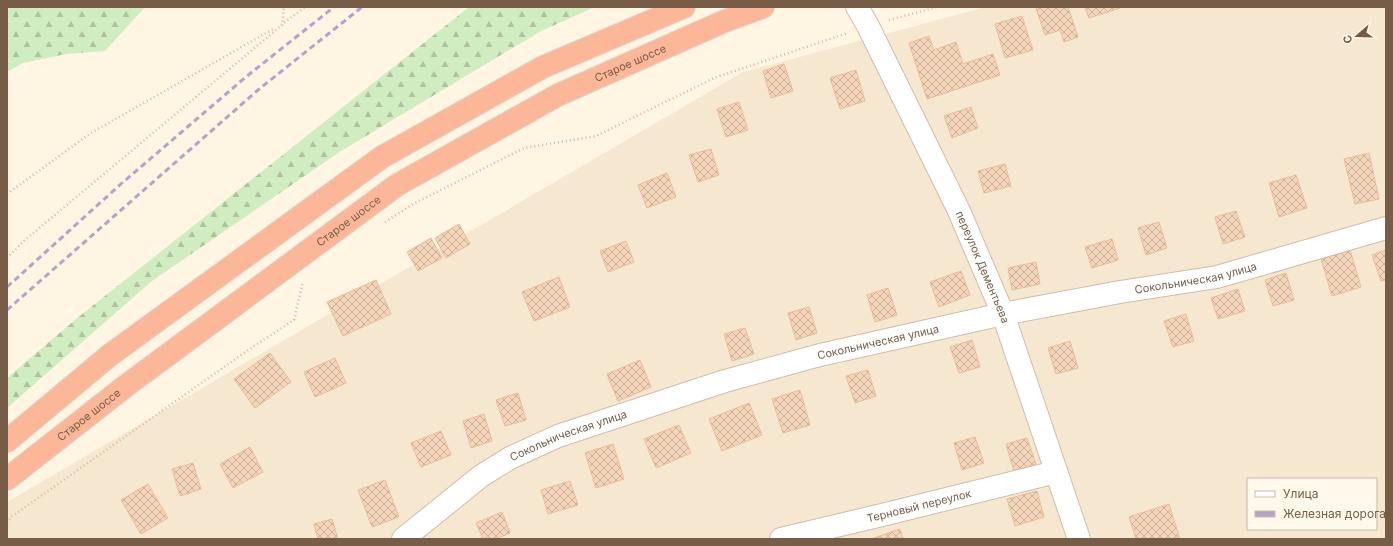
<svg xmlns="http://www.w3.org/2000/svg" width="1393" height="546" viewBox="0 0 1393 546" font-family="Inter,sans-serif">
<defs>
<pattern id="forest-firs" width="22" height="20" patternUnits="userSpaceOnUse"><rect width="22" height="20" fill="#d0ecc1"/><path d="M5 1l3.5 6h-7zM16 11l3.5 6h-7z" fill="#aec29f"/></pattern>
<pattern id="building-cross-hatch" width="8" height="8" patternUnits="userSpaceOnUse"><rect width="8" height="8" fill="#f5d5b9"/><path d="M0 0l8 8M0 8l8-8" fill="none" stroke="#cbb098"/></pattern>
</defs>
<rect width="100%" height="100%" fill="#fef5e3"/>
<path fill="#f6e7d1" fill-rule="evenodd" d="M986,7h400v532h-1379v-37l736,-430zM1248,479h128v50h-128z"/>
<path fill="url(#forest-firs)" d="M7,7h138l-40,44 -39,3 -43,9 -16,9z
M469,7h126l-54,24 -200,120 -189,130 -145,127v-30l69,-59z"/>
<path fill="url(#building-cross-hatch)" stroke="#e8bc99" d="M1039,7h29l10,30 -14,5 -4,-12 -15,5 -9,-27z
M1085,7h35v1l-31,10z
M1022,16l11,34 -28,8 -10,-34z
M929,36l5,14 22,-8 7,22 30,-10 7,21 -73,24 -18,-56z
M784,64l9,27 -22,7 -8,-27z
M856,70l9,31 -25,8 -10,-31z
M739,102l9,28 -22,7 -9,-28z
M971,107l7,21 -26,10 -8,-22z
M711,149l8,26 -21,7 -9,-27z
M1369,153l10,46 -24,5 -11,-45z
M1005,164l6,22 -27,7 -6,-22z
M667,173l9,24 -29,11 -9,-23z
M1296,175l11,33 -28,9 -10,-34z
M1236,211l9,26 -22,7 -8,-27z
M1159,222l8,26 -21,7 -8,-27z
M459,224l11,20 -24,14 -11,-20z
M431,238l11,20 -24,13 -11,-19z
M1112,239l6,21 -26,8 -7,-21z
M626,241l8,21 -26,10 -8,-21z
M1350,250l11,37 -29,9 -11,-37z
M1386,250v30l-5,1 -9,-26z
M1036,262l4,22 -28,6 -4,-22z
M961,271l9,24 -31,12 -9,-25z
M1286,273l8,27 -21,6 -8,-26z
M559,277l11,30 -36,14 -12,-29z
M376,280l15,34 -48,22 -16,-34z
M888,288l9,27 -22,7 -8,-27z
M1238,289l7,22 -27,8 -7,-21z
M809,307l8,26 -21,7 -8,-27z
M1186,314l8,27 -21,6 -9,-26z
M745,328l9,26 -22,7 -8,-27z
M972,340l8,27 -21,6 -9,-26z
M1070,341l8,27 -22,6 -8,-26z
M270,353l21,29 -36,26 -21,-29z
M335,358l11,25 -31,14 -11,-25z
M640,360l11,27 -33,14 -11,-27z
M868,370l8,26 -21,7 -9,-27z
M800,390l10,35 -27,8 -11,-34z
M518,393l8,27 -21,6 -9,-26z
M749,403l13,32 -40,16 -13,-32z
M484,414l8,27 -21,7 -8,-27z
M679,425l12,28 -35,15 -12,-29z
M441,431l10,24 -30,12 -10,-24z
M975,437l9,26 -22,7 -8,-27z
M1027,438l9,26 -22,7 -8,-27z
M613,444l11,35 -28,9 -11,-35z
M250,447l13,25 -30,16 -13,-24z
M193,463l8,26 -21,7 -8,-27z
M385,480l14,37 -27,10 -14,-37z
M570,481l8,24 -30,9 -7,-24z
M148,484l20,34 -27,16 -20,-34z
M1037,491l7,26 -29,9 -8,-27z
M1169,504l11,35h-44l-7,-22z
M502,512l8,21 -14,6h-13l-7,-16z
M332,519l6,20h-20l-4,-15z
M900,529l3,10h-29v-1z"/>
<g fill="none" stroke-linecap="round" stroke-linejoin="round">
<defs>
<g id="minor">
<path id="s1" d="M857,7l11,19 91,185 44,103 76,225"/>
<path id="s2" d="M403,539l78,-63 29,-18 48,-22 167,-55 95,-26 183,-41 117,-22 97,-15 169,-49"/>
<path id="s3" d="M781,539l101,-24 174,-43"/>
</g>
<g id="highway">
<path d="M7,441l103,-86 272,-198 161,-90 141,-60"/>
<path id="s4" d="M7,479l120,-94 270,-200 161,-90 167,-74 38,-14"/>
</g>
</defs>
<use href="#minor" stroke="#d0bda9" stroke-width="24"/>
<use href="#highway" stroke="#ded8d3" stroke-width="24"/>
<path stroke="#dab89c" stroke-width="2.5" stroke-dasharray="1 3" stroke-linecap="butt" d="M889,20l48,-13
M281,25l24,-18
M7,194l84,-61 184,-105
M385,222l28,-18 111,-56 72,-12 118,-58 134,-45
M7,258l18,-18 257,-215 2,-18
M7,523l4,-6 243,-171 40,-26 9,-39"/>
<use href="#minor" stroke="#fff" stroke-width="22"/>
<use href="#highway" stroke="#fbb797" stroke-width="22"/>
<path stroke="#b8a1c8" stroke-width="3" stroke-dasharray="6 4" stroke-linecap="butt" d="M7,287l115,-104 125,-107 87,-69
M7,310l251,-220 104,-83"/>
</g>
<g text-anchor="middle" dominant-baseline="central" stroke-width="3.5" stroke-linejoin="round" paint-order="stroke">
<g font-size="11" fill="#775c48" stroke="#fff8eb">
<text stroke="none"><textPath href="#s4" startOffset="752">Старое шоссе</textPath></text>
<text stroke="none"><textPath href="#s4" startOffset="428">Старое шоссе</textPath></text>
<text stroke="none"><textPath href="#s1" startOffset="289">переулок Дементьева</textPath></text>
<text stroke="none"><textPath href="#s2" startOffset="845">Сокольническая улица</textPath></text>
<text stroke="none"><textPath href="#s2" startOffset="521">Сокольническая улица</textPath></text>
<text stroke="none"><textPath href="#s4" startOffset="104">Старое шоссе</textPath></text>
<text stroke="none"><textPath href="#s2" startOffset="197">Сокольническая улица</textPath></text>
<text stroke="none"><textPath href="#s3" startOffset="142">Терновый переулок</textPath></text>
</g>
</g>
<rect width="1393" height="546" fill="none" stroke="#775c48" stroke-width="16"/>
<rect x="1247" y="478" width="130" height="52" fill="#fff8eb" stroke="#c9baaa"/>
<rect x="1255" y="491" width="20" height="6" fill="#ffffff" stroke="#c9baaa"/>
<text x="1283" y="498" font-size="12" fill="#775c48">Улица</text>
<rect x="1255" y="511" width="20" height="6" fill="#b8a1c8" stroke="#c9baaa"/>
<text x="1283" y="518" font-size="12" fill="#775c48">Железная дорога</text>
<g transform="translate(1357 36) rotate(250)" stroke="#fff8eb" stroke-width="3" paint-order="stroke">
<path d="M0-3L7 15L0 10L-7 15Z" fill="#775c48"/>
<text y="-6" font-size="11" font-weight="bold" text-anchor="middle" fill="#775c48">С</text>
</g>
</svg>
